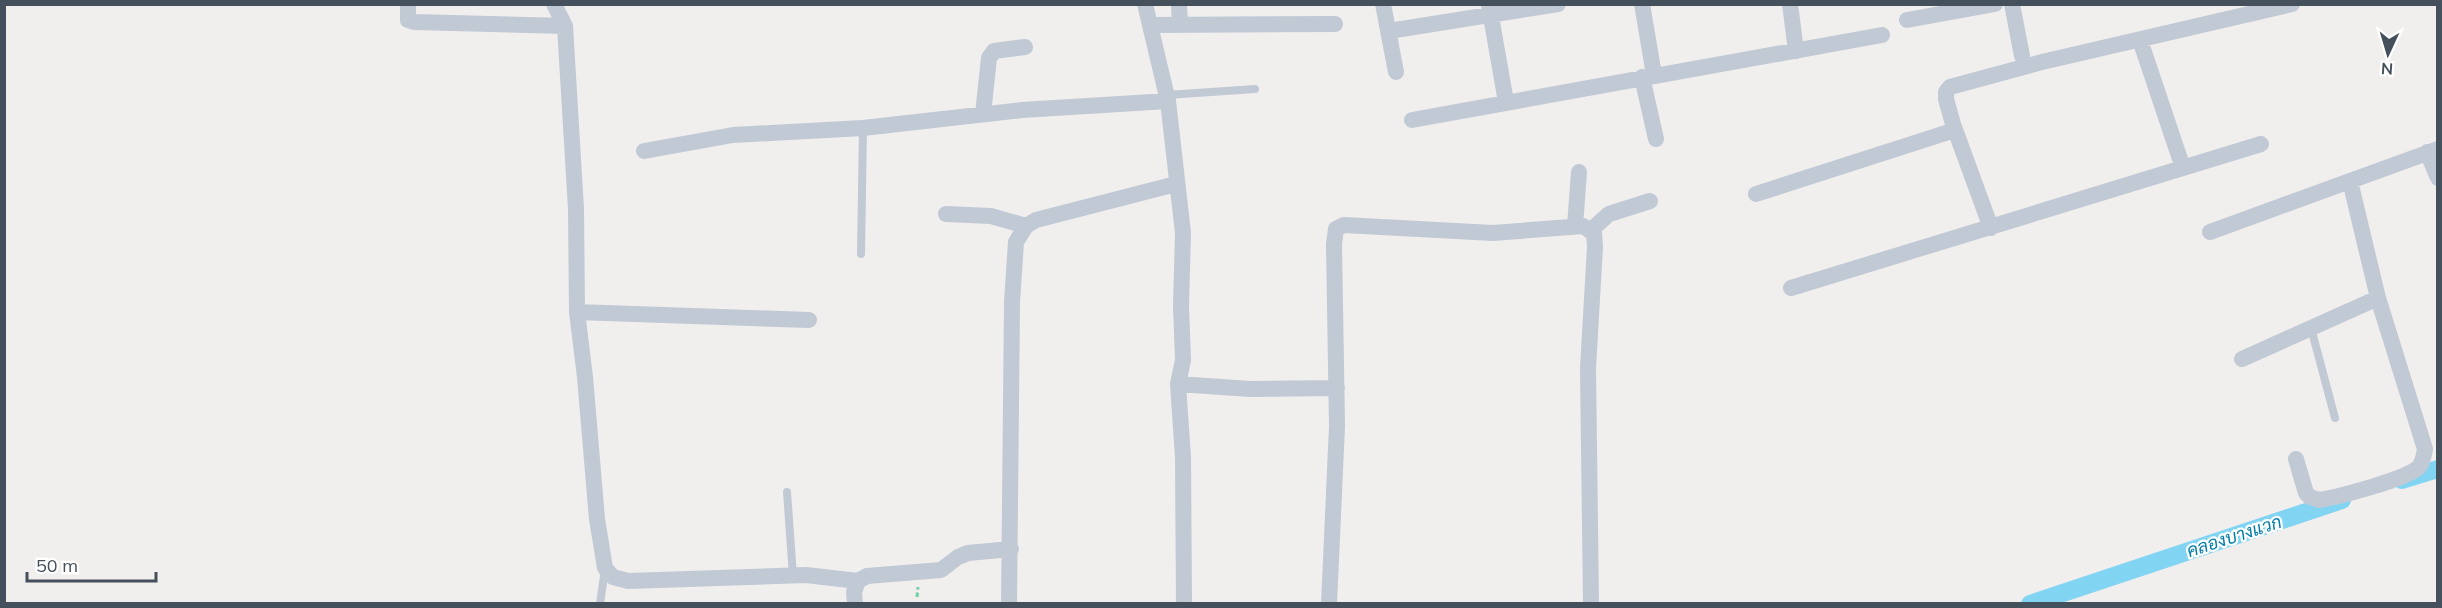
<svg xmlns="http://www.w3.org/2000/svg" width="2442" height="608" viewBox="0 0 2442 608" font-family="Mulish,Sarabun,sans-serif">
<rect width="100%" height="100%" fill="#f1eeee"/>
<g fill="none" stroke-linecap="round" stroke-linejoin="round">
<path stroke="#82d5f2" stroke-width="18" d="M2402,480l36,-11
M2030,604l312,-104"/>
<path stroke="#6ed2a6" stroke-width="3" stroke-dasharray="4.5 3" stroke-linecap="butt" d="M917,597l1,-10"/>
<path stroke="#c0c9d4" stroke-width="8" d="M1167,95l88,-6
M861,254l2,-126
M2311,328l24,90
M787,492l6,84
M600,604l5,-35"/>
<path stroke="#c0c9d4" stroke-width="16" d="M408,4v16l6,2 151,4
M554,4l11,22 11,183 1,103 8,65 12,142 8,49 8,9 15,4 178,-6 52,6
M1145,4l23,97 15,132 -2,73 2,54 -5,24 5,73 1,147
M1179,4l1,21
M1383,4l13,68
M1642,4l12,71
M1790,4l6,47
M2012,4l10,52
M1489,5l17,97
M1907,20l88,-16
M1151,25l184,-1
M1389,31l169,-27
M2140,40l43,128
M1642,77l14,62
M983,114l6,-56 5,-7 31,-4
M1412,120l470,-85
M644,151l89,-16 130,-7 159,-18 146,-9
M2427,152l11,26
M1756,194l199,-64
M946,214l45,2 35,10
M1575,226l4,-54
M1991,228l-38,-104 -7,-25v-7l4,-5 92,-25 250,-58
M1590,231l19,-17 41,-13
M2210,232l228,-83
M1791,288l470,-144
M577,312l232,8
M2242,359l136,-61
M1178,384l72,5 87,-1
M2296,459l10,34 4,4 9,3c19,-3 88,-21 100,-33 4,-5 5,-12 6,-18l-47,-151 -28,-117
M855,604l-1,-12 4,-11 9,-5 74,-6 17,-13 10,-4 43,-4
M1009,604l3,-302 4,-60 10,-16 10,-6 140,-36
M1329,604l8,-178 -3,-182 2,-15 8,-4 149,8 90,-7 11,7 1,14 -7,121 3,236"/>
</g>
<g text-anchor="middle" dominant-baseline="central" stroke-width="4.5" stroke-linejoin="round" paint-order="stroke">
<g font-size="18" font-style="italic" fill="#037eaa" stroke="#fff">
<text transform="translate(2234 536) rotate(-18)">คลองบางแวก</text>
</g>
</g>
<rect width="2442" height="608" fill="none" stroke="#45505d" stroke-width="12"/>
<g transform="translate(2388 54) rotate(184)" stroke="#ffffff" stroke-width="4.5" paint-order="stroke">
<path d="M0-4.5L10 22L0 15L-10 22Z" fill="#45505d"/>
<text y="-9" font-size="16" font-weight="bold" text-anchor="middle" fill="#45505d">N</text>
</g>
<path d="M27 572v9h129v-9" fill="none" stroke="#45505d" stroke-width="3"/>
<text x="36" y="572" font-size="18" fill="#45505d" stroke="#ffffff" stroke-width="4.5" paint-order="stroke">50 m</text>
</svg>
